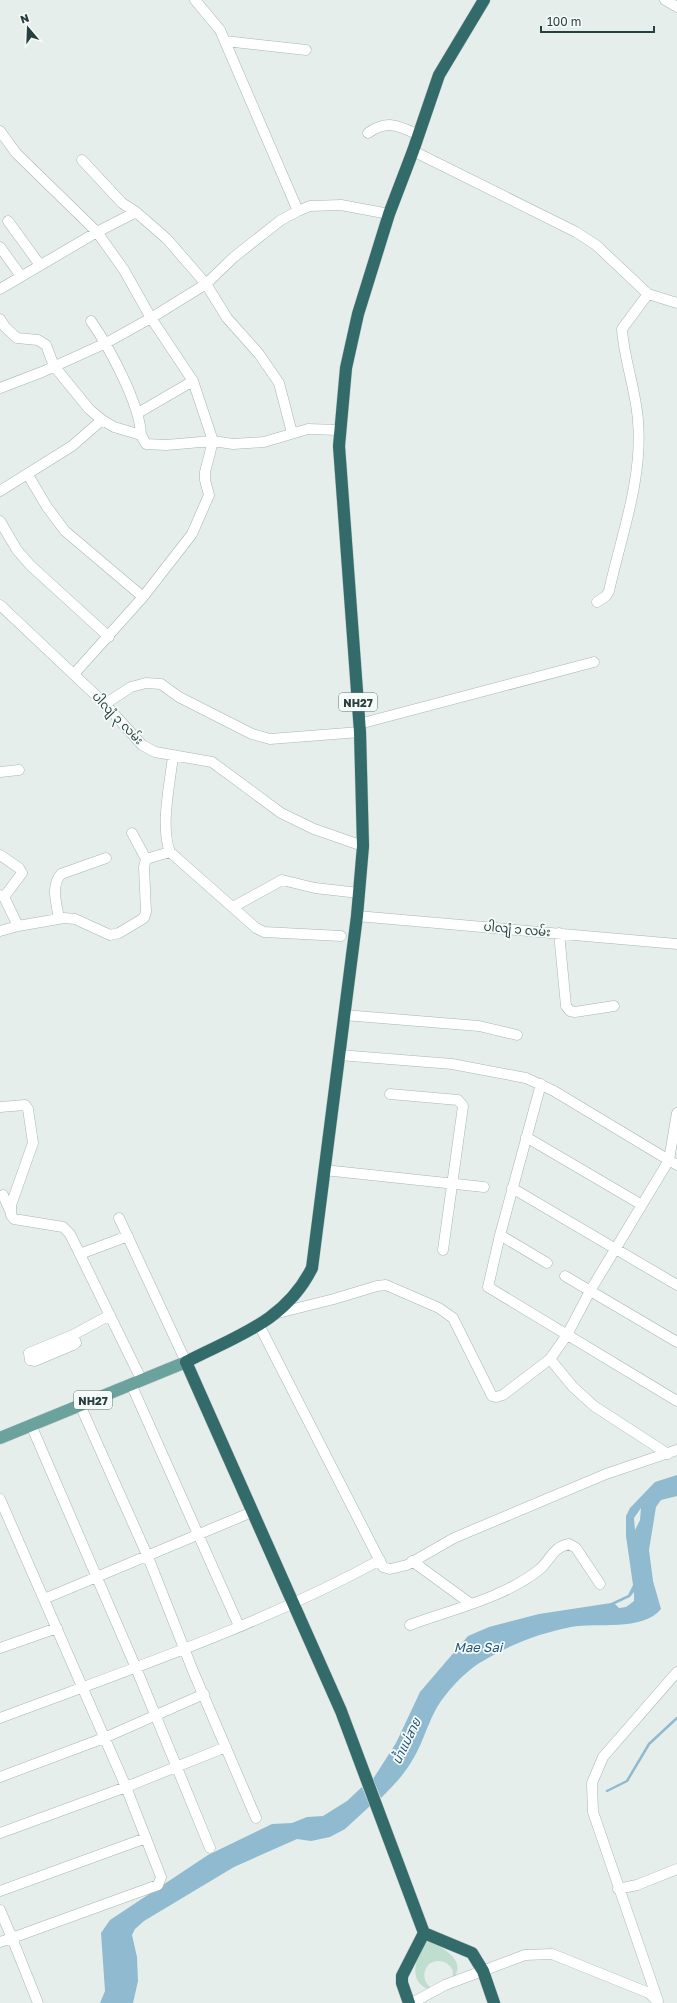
<svg xmlns="http://www.w3.org/2000/svg" width="677" height="2003" viewBox="0 0 677 2003" font-family="'Golos Text','Noto Sans Myanmar','Noto Sans Thai',sans-serif">
<rect width="100%" height="100%" fill="#e6eeec"/>
<path fill="#c0dece" d="M429,1940c14,9 40,20 23,41l1,-10c-5,-10 -14,-13 -24,-7 -7,8 -6,17 2,24l-1,2c-24,-9 -13,-32 -6,-48z"/>
<path fill="#90bad0" fill-rule="evenodd" d="M677,1475v21l-16,4 -5,7 -7,43 4,31 8,28c-19,23 -64,13 -90,18 -31,6 -62,18 -88,34 -17,9 -39,33 -48,50 -9,17 -14,37 -25,53 -8,13 -18,23 -29,34l-8,-19 23,-36 24,-51 48,-56 21,-9 50,-13 72,-11 17,-8 5,-10 -7,-49v-20l4,-8 25,-26zM641,1508l-1,12 -5,10 -1,-12zM634,1592v9l-8,6 -7,1 -4,-4 15,-7z
M362,1787l8,19 -25,23 -15,8 -19,4 -14,-2 -63,28 -90,54 -9,8 -3,6 5,22 1,24 -5,22h-33l5,-12 -4,-58 9,-13 98,-65 64,-31 20,-1 15,-6 16,-1 24,-15z"/>
<g fill="none" stroke-linecap="round" stroke-linejoin="round">
<path stroke="#90bad0" stroke-width="2.5" d="M607,1791l20,-10 22,-37 28,-26"/>
<defs>
<path id="minor" d="M195,0l25,30 78,181
M665,0l12,7
M225,41l81,9
M0,131l16,22 81,79 27,38 27,48 42,63 20,60 -8,31v8l4,15 -17,39 -49,63 -69,77
M368,133c20,-14 31,-7 51,2
M413,151l163,81 20,13 52,49 29,9
M82,160l40,43 14,9 31,27 39,45 21,34 32,36 20,29 13,50
M8,221l32,44
M0,247l21,29
M0,289l97,-57 39,-20
M0,319l5,8 12,11 21,2 8,5 8,21 35,43 13,11 12,7 27,8 5,9 20,1 47,-4 20,3 31,-2 44,-13 31,1
M91,321c18,26 49,83 50,114
M0,388l42,-16 64,-29 45,-25 55,-34 28,-27 47,-37 17,-9 12,-5 31,-1 48,9
M138,413l55,-32
M28,475l19,32 18,24 78,66
M0,491l72,-45 30,-26
M0,521l17,29 13,15 79,72
M597,602l9,-6 3,-5c12,-55 34,-112 29,-170 -2,-31 -14,-61 -16,-92l26,-35
M0,605l105,99 37,41 13,7 57,10 69,51 33,16 49,17
M105,704l26,-17 15,-4 15,1 18,13 73,37 18,5 90,-7
M359,724l235,-62
M173,756c-3,27 -13,71 -3,96l86,76 8,4 77,4
M0,772l19,-2
M0,855l19,13 3,5 -18,24
M146,859l24,-7
M0,895l4,2 14,29 -18,5
M233,907l49,-27 33,8 44,5
M357,916l320,28
M59,919c-2,-15 -9,-32 2,-45l45,-16
M18,926l46,-8 11,1 35,16 9,-2 25,-15 2,-6 -2,-45 2,-8 -14,-26
M559,933l7,73 4,5 5,1 39,-6
M344,1015l135,11 38,9
M339,1055l113,9 74,14 28,13 123,74
M541,1084l-41,151 -12,52 189,114
M390,1094l68,6 5,6 -20,144
M0,1107l25,-2 3,4 5,34 -22,62v10l3,4 49,8 7,7 71,145
M526,1137l116,68
M324,1170l160,17
M512,1188l165,97
M3,1195l8,18
M119,1218l67,144
M500,1235l47,28
M80,1254l48,-18
M565,1276l112,66
M278,1313l56,-14 43,-13 9,-1 53,23 14,10 39,78 4,1 7,-2 47,-36 17,-24 23,-44 79,-131 8,-47
M259,1325l124,242 7,2 17,-4 47,-27 152,-64 71,-24
M73,1335l3,8 -3,2 -38,16 -5,-1 -1,-7 44,-18 37,-20
M550,1359l23,28 21,19 74,48
M131,1384l108,242
M80,1405l68,152 45,114 63,147
M31,1425l105,243 74,180
M0,1499l126,288 35,90 -3,8 -146,53 -12,-28
M412,1561l59,43
M44,1599l208,-87
M410,1625c43,-16 94,-27 130,-56 11,-10 13,-22 29,-25l7,4 24,36
M0,1648l57,-20
M0,1718c128,-48 259,-92 380,-158
M0,1777l104,-39 100,-44
M0,1833l126,-46 100,-40
M618,1889l19,-4 40,-16
M0,1891l146,-53
M0,1942l12,-4 26,65
M658,2001l-65,-189 -1,-29 11,-26 74,-85
M412,2003l33,-18 80,-30 27,-1 97,39 8,8"/>
<path id="major" d="M0,1438l186,-76"/>
<path id="highway" d="M484,0l-45,75 -26,76 -24,63 -31,100 -12,54 -7,78 21,286 3,114 -6,70 -45,352c-27,54 -76,68 -126,94l155,349 83,222 48,20 11,18 11,32
M409,2003l-7,-20v-7l22,-43"/>
</defs>
<use href="#minor" stroke="#a8b6b4" stroke-width="11"/>
<use href="#major" stroke="#c2cac9" stroke-width="13"/>
<use href="#highway" stroke="#c2cac9" stroke-width="13"/>
<use href="#minor" stroke="#fff" stroke-width="10"/>
<use href="#major" stroke="#6ca29e" stroke-width="12"/>
<use href="#highway" stroke="#326b6a" stroke-width="12"/>
</g>
<g text-anchor="middle" dominant-baseline="central" stroke-width="3.5" stroke-linejoin="round" paint-order="stroke">
<g fill="#f6faf9" stroke="#647876" stroke-width="1">
<rect x="339" y="693" width="38" height="18" rx="3"/>
<rect x="74" y="1391" width="38" height="18" rx="3"/>
</g>
<g font-size="11" font-weight="bold" fill="#25403e">
<text x="358" y="702">NH27</text>
<text x="93" y="1400">NH27</text>
</g>
<g font-size="12" fill="#25403e" stroke="#f6faf9">
<text transform="translate(118 718) rotate(46)">ပါလျံ ၃ လမ်း</text>
<text transform="translate(517 929) rotate(5)">ပါလျံ ၁ လမ်း</text>
</g>
<g font-size="13" font-style="italic" fill="#21597a" stroke="#f6faf9">
<text x="478" y="1647">Mae Sai</text>
<text transform="translate(406 1741) rotate(-64)">น้ำแม่สาย</text>
</g>
</g>
<g transform="translate(28 28) rotate(341)" stroke="#f6faf9" stroke-width="3" paint-order="stroke">
<path d="M0-3L7 15L0 10L-7 15Z" fill="#25403e"/>
<text y="-6" font-size="11" font-weight="bold" text-anchor="middle" fill="#25403e">N</text>
</g>
<path d="M541 26v6h113v-6" fill="none" stroke="#25403e" stroke-width="2"/>
<text x="547" y="26" font-size="12" fill="#25403e" stroke="#f6faf9" stroke-width="3" paint-order="stroke">100 m</text>
</svg>
